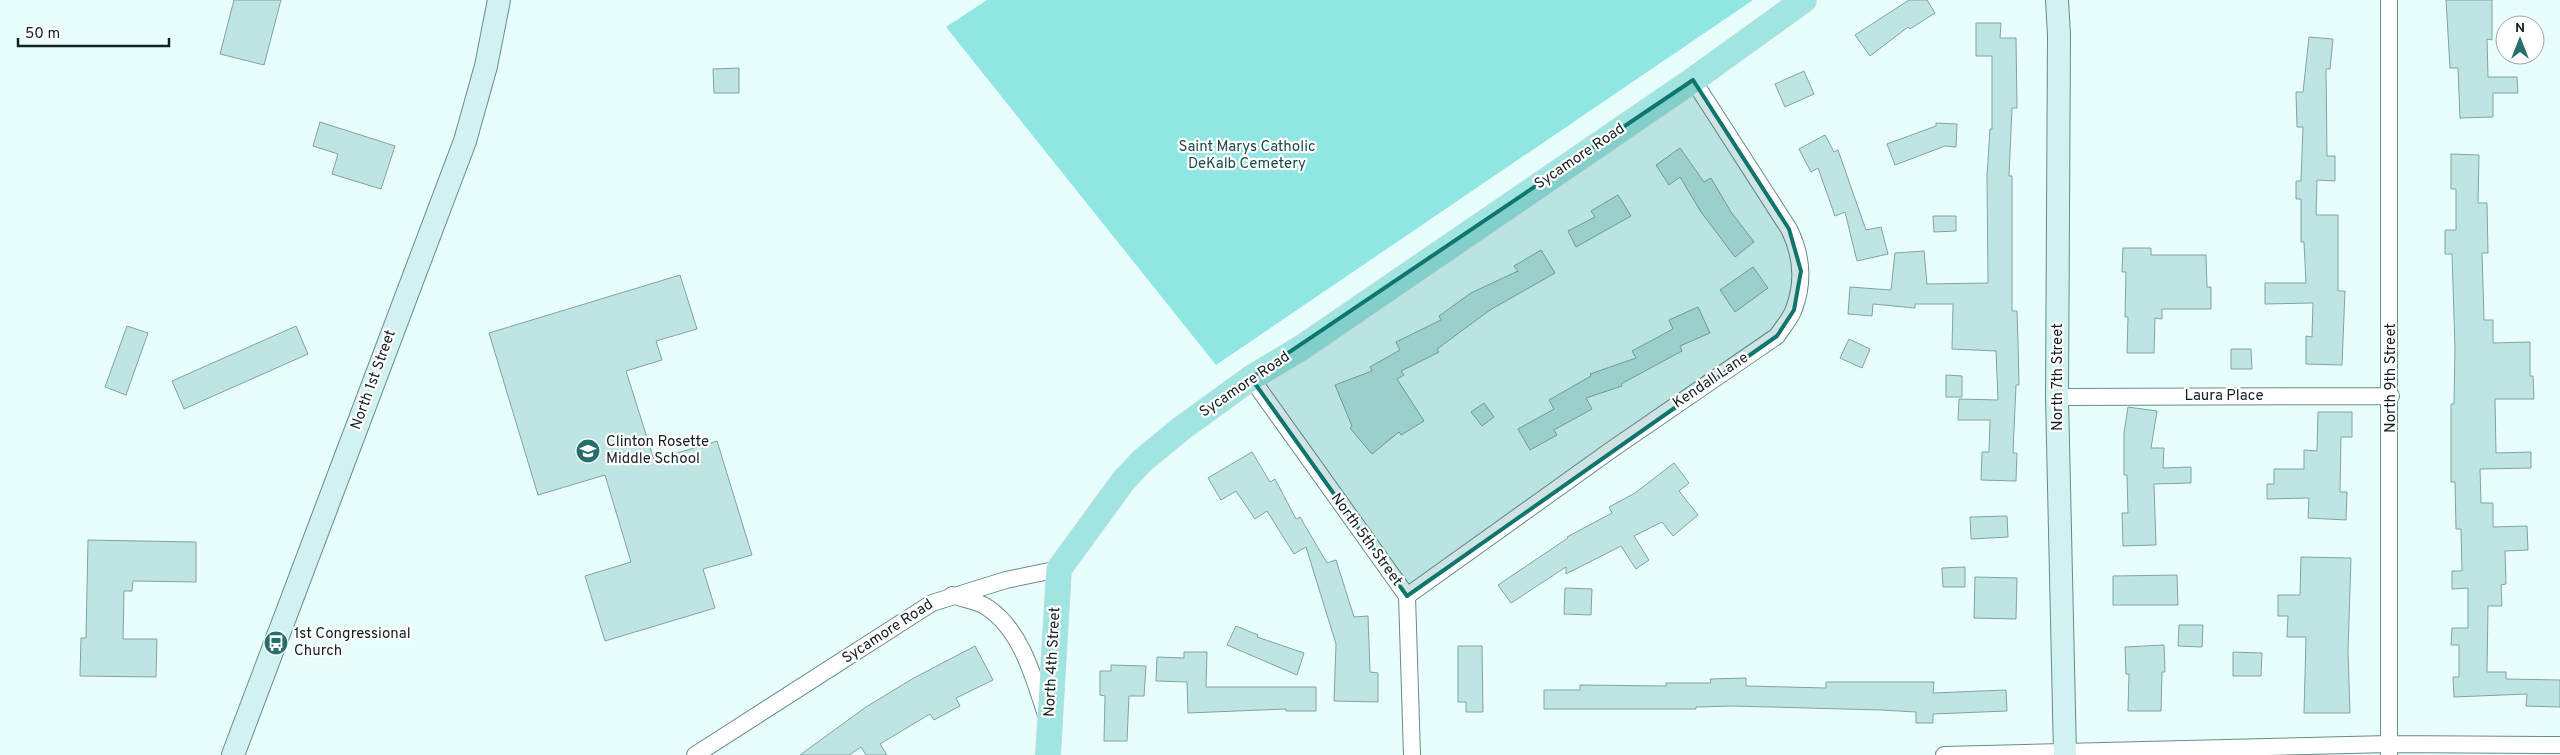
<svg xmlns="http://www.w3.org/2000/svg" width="2560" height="755" viewBox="0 0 2560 755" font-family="Overpass,sans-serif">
<rect width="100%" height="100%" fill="#e7fefd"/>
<path fill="#90e6e3" d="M987,0h766l-537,365 -270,-338z"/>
<path fill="#bfe5e3" stroke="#81a4a3" d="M234,0h47l-17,65 -44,-11z
M1909,0h18l8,13 -25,16 -2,-2 -38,29 -15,-21z
M2446,0h46v40l-5,-1 1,38h29l1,16h-25v24l-33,1 -2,-50h-8z
M1976,23h25l-1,15h16l1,70h-5l-3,68h3v135h5l1,31 1,43h-3l-3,68h4l-1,28 -35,-1 1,-28h7l1,-32h-32l1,-21 39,1 -2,-49 -44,-2 1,-45h-38v4l-42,-4 -1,12 -24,-2 2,-27 41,3 4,-37 29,-2 3,33 61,-1 -1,-107 3,-47h2v-73h-16z
M2309,37l24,2 -3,30h-4l1,87h8v25l-18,-1 -1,35h22v76h7l-3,74 -36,-1v-28l6,1 1,-34 -48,1v-21h41l-2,-41h-3v-43h-5v-18h5l2,-54h-6l-1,-35h7z
M739,68v25h-25l-1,-24z
M1804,71l10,23 -29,13 -10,-23z
M320,122l75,24 -14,43 -49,-15 6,-20 -25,-8z
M1936,123l21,1 -1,23 -11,-1 -50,19 -8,-21 49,-18z
M1825,135l9,17 4,-2 28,80 15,-3 7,27 -31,7 -12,-49 -10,4 -17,-48 -7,4 -12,-23z
M1680,148l24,34 7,-4 20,34 23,30 -19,15 -34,-45 -21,-35 -11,8 -13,-20z
M2451,154l28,1 -1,48h9l1,50h-6l2,67h9v23l37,-1v34h3l1,23h-39l1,54 35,-1v16l-51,1 1,34h12v24l34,-1 1,24 -23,1 1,33 -5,1 1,21h-14l-1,66h19v7l54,1v27l-34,-1 1,-12 -73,3 -1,-20h6v-32h-8l1,-17h16v-40l-16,1v-18h10l-1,-42h-5l-1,-47h-4v-78h3l1,-56 -3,-94h-7v-24h11v-41h-5z
M1618,195l13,21 -55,31 -8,-16 27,-14 -4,-6z
M1933,216h23v15l-22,1z
M2123,248h28v7h55l1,32h4v22h-49v10l-7,-1 -1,35h-27l1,-36h-3l1,-45h-4z
M1541,250l14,23 -65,37 -53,39 2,3 -38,19 3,4 -7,4 27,42 -23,14 -2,-3 -27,22 -22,-26 2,-2 -17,-41 37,-14 -2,-4 30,-17 -4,-8 45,-22 -2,-4 32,-23 47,-22 -4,-5z
M1753,267l15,21 -33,24 -15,-22z
M680,275l17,54 -41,12 6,19 -36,11 28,89 63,-19 35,114 -49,14 12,39 -110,33 -20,-65 46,-14 -26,-87 -67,20 -49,-162z
M1698,307l12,26 -30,13 2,5 -61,33 1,2 -36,12 6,11 -38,21 3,5 -27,15 -12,-21 36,-20 -5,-9 42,-24 -1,-2 46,-16 -4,-7 41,-22 -4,-9z
M127,326l21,7 -22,62 -21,-8z
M296,326l12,28 -124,55 -12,-28z
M1849,339l21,10 -8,19 -22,-10z
M2231,349h20l1,20h-21z
M1946,375l16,1v21h-16z
M1484,403l10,14 -12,9 -11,-14z
M2128,407l29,4 -6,37h13l-1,20 28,-1v16l-37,1 2,61 -33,1 -1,-33h6l-1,-38h-3v-42z
M2318,412h34v25h-11l-1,55h7l-1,28 -38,-2 1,-20 -42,1v-15h7v-15h30v-19l13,1z
M1252,452l18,30 5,-3 21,40 4,-2 27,46 9,-3 18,57 14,-1 2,56 8,1v29l-44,-1 2,-57 -30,-97 -12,7 -27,-43 -12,8 -19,-28 -15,9 -13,-22z
M1674,463l15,20 -10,8 19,24 -25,21 -11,-14 -28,14 15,24 -13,9 -15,-23 -55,28v-7l-55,36 -13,-18 70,-47 -1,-1 45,-24 -3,-6 26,-14z
M2007,516l1,21 -37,2 -1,-22z
M88,540l108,2v40l-63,-1 -1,10h-8l-1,48h34l-1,38 -76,-1 1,-38h5z
M2301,557l50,1 -3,93 2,62h-46l2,-76h-19l1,-21h-10v-21h22z
M1965,567v20h-22l-1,-19z
M2177,575l1,30h-65v-29z
M1975,577l42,1 -1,41 -42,-1z
M1565,588l27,1 -1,26 -27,-1z
M2179,625h24l-1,22 -24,-1z
M1236,626l22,9 -1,2 47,16 -7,22 -70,-30z
M2164,645l1,27h-3l-1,39h-33l1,-37h-3l-1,-27z
M975,646l18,34 -37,18 4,8 -26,14 -4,-6 -50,30 7,11h-21l-5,-8 -12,8h-49l66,-48 46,-28z
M1458,646h24l1,66h-17v-10h-8z
M1184,652h23l-1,35h110v24h-30v-2l-98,4 -1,-31 -31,-1 1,-24 27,1z
M2233,652l29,1 -1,23h-28z
M1111,665l35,1 -2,30h-15l-2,45h-23l1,-45 -5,-1v-24h11z
M1746,678v8l80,2v-6h108l-1,11 73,-3 1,21 -74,3v9h-17v-11l-35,-2 -148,-4 -37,1v2h-152v-19h36v-5l86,1v-3h45l-1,-4z"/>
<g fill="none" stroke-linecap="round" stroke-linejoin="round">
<defs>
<path id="street" d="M1251,378l156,218 5,159
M2057,397l334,-1
M952,595c10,4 27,6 36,13 34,23 46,71 58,107
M1407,596l204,-146 166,-114c5,-8 14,-18 17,-27 10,-27 8,-54 -5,-80l-96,-149
M695,755l237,-152 74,-23 53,-11
M1944,755l445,-11 171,1
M2389,755v-755"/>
<path id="secondary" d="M2057,0l2,35 -2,362 8,358
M233,755l232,-614 21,-75 13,-66"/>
<path id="primary" d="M1048,755l11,-186 65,-89 19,-20 39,-32 69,-50 50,-30 392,-268 111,-80"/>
</defs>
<use href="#street" stroke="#688b8a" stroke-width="18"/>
<use href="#secondary" stroke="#688b8a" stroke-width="24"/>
<use href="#primary" stroke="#d9dbdb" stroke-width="26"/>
<use href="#street" stroke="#fff" stroke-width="16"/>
<use href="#secondary" stroke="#d0f2f1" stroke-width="22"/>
<use href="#primary" stroke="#a1e5e3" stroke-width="25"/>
</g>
<path fill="#0f766e" fill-opacity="0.2" stroke="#0f766e" stroke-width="4" stroke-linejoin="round" d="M1693,80l96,149 12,42 -7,39 -17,26 -370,260 -156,-218z"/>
<defs>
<symbol id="school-disc" viewBox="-11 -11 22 22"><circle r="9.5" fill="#25706e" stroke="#fff"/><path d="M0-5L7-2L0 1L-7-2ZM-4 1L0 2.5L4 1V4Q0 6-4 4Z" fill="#fff"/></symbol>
<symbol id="bus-disc" viewBox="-11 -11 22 22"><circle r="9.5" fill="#25706e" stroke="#fff"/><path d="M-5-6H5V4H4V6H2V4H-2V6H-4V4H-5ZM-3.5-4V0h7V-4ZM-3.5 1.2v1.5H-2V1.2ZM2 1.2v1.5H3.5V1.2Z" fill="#fff"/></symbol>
</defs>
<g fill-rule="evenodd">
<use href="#school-disc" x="574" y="437" width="28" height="28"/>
<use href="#bus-disc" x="262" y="629" width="28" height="28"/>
</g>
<g text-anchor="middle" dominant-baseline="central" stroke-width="4.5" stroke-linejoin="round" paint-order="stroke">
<g font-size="15" fill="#184b4a" stroke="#fff">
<text x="1247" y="147">Saint Marys Catholic<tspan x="1247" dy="17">DeKalb Cemetery</tspan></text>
</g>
<g font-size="15" fill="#122120" stroke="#fff">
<text transform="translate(1580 157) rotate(-34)">Sycamore Road</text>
<text transform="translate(2058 377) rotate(-90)">North 7th Street</text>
<text transform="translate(2391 378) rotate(-90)">North 9th Street</text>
<text transform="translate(374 380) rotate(-70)">North 1st Street</text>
<text transform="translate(1711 381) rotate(-34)">Kendall Lane</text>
<text transform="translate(1245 385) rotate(-34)">Sycamore Road</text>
<text x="2224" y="396">Laura Place</text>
<text transform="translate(1366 540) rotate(54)">North 5th Street</text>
<text transform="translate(888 632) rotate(-33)">Sycamore Road</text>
<text transform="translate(1053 662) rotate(-87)">North 4th Street</text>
</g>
<g font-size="15" fill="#122120" stroke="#fff" text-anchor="start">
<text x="606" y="442">Clinton Rosette<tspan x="606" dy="17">Middle School</tspan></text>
<text x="294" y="634">1st Congressional<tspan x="294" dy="17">Church</tspan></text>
</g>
</g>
<g transform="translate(2520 40)"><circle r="24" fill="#ffffff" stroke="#a0a6a6"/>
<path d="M0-4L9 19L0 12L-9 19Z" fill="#25706e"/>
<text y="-8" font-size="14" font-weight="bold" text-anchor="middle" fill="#122120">N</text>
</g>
<path d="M18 38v8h151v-8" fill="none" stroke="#122120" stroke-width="2.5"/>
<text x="25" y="38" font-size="15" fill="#122120" stroke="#ffffff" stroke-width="4" paint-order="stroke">50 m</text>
</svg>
